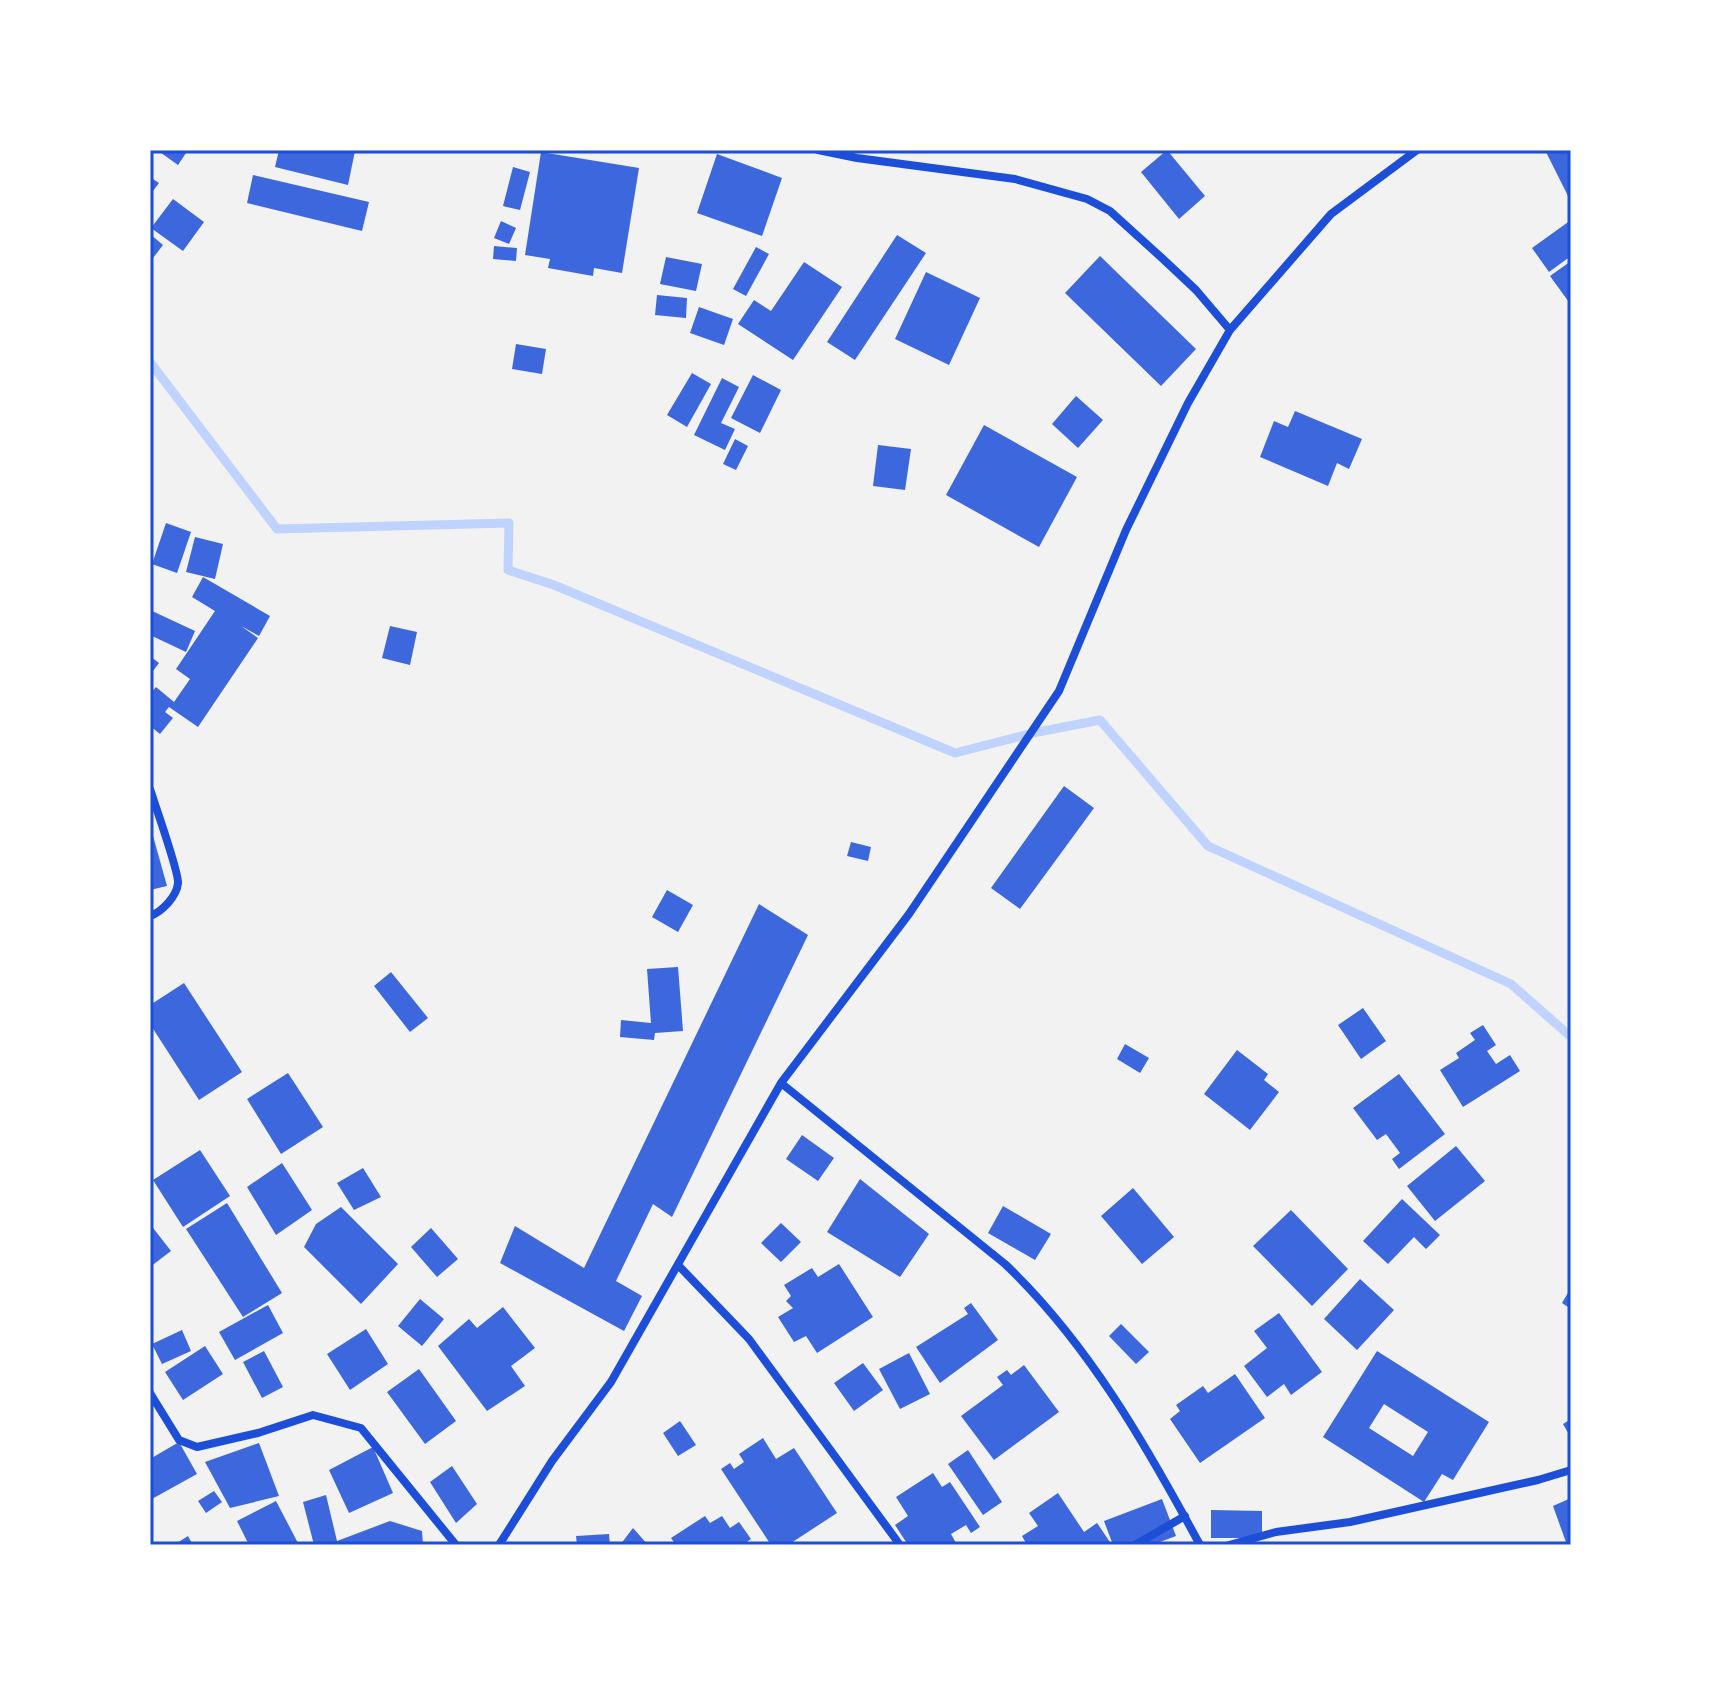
<svg xmlns="http://www.w3.org/2000/svg" width="1721" height="1695" viewBox="0 0 1721 1695" font-family="'Exo 2',sans-serif">
<rect width="100%" height="100%" fill="#f2f2f2"/>
<g fill="none" stroke-linecap="round" stroke-linejoin="round">
<path stroke="#bfd3fe" stroke-width="9" d="M150,362l127,167 232,-6 -1,47 46,15 401,168 78,-20 67,-13 108,126 303,138 60,53"/>
</g>
<path fill="#3d67dc" fill-rule="evenodd" d="M157,150h31l-10,15z
M279,150l76,1 -7,34 -73,-18z
M1167,150l38,46 -26,23 -38,-47z
M1545,150h26v52z
M541,152l98,16 -17,105 -28,-5 -1,8 -45,-8 2,-9 -25,-4z
M717,154l65,24 -20,58 -65,-23z
M513,167l17,5 -10,38 -17,-4z
M253,175l116,27 -7,29 -115,-28z
M150,177l9,6 -9,12z
M173,199l31,23 -21,29 -32,-23z
M1571,220v36l-22,16 -17,-24z
M501,221l15,7 -7,16 -15,-6z
M150,234l13,11 -13,17z
M897,235l29,18 -71,107 -28,-18z
M494,246l23,2 -1,13 -23,-2z
M756,247l13,7 -23,42 -13,-7z
M1100,256l96,93 -35,37 -96,-93z
M666,257l36,7 -6,27 -36,-7z
M1571,261v44l-21,-29z
M804,262l38,25 -49,73 -55,-36 16,-24 17,11z
M926,272l54,26 -31,67 -54,-26z
M657,295l30,3 -1,20 -31,-3z
M699,307l34,12 -9,26 -34,-12z
M516,344l30,5 -4,25 -30,-5z
M692,373l19,11 -24,43 -20,-12z
M753,375l28,15 -21,43 -29,-15z
M722,378l17,9 -18,36 14,6 -10,21 -31,-15z
M1076,396l27,24 -25,28 -26,-24z
M1295,411l67,28 -13,30 -12,-6 -9,23 -68,-29 14,-36 14,6z
M984,425l93,52 -38,70 -93,-52z
M735,439l13,7 -12,24 -13,-6z
M878,445l33,4 -6,41 -32,-4z
M166,523l25,9 -14,41 -25,-9z
M195,537l28,7 -8,35 -29,-7z
M203,577l67,39 -11,20 -18,-10 17,12 -60,89 -29,-20 -4,5 8,6 -13,16 -10,-8v-32l6,-7 18,15 16,-23 -14,-10 39,-58 -23,-14z
M150,610l45,21 -9,21 -36,-17z
M390,626l27,6 -7,33 -28,-7z
M150,656l9,7 -9,12z
M1064,786l30,22 -74,101 -29,-21z
M150,825l17,61 -17,4z
M851,842l20,5 -3,14 -21,-5z
M667,890l26,15 -15,27 -26,-15z
M759,904l49,31 -136,282 -19,-13 -37,77 26,15 -18,35 -124,-68 15,-37 69,42z
M678,967l5,64 -28,2 -1,7 -34,-3 1,-17 30,3 -4,-54z
M391,972l37,46 -18,14 -36,-46z
M184,983l58,89 -43,28 -49,-76v-19z
M1363,1008l23,33 -25,18 -23,-34z
M1483,1025l13,20 -9,6 9,13 14,-9 10,16 -57,36 -23,-37 19,-12 -3,-5 19,-13 -5,-7z
M1125,1044l24,14 -9,15 -23,-14z
M1237,1050l31,24 -4,6 15,12 -29,38 -46,-36z
M288,1073l35,54 -42,27 -34,-55z
M1399,1074l46,60 -46,35 -7,-10 8,-6 -14,-19 -9,6 -24,-32z
M802,1135l32,23 -16,23 -32,-22z
M1456,1146l29,35 -50,40 -28,-35z
M200,1150l30,46 -47,31 -30,-47z
M282,1163l30,47 -36,25 -29,-48z
M363,1168l18,29 -27,13 -17,-27z
M860,1179l69,55 -29,43 -73,-45z
M1133,1188l41,49 -32,27 -41,-48z
M1402,1199l38,36 -14,14 -12,-12 -26,27 -25,-23z
M227,1203l55,90 -39,24 -57,-88z
M1003,1206l48,28 -16,26 -47,-27z
M341,1207l57,57 -37,40 -57,-57 12,-23z
M1291,1210l57,59 -36,37 -59,-60z
M781,1223l20,19 -20,20 -20,-19z
M150,1224l21,27 -21,16z
M431,1228l27,31 -21,18 -26,-30z
M839,1264l34,53 -56,36 -11,-17 -12,6 -16,-25 15,-9 -7,-7 5,-5 -7,-11 28,-17 6,9z
M1360,1279l34,31 -37,40 -33,-31z
M1569,1291l2,1v17l-9,-6z
M420,1299l24,20 -22,27 -24,-20z
M971,1303l27,37 -58,43 -24,-36 52,-33 -4,-6z
M268,1305l15,28 -48,27 -16,-28z
M503,1307l32,41 -24,18 14,20 -38,25 -49,-65 31,-27 8,9z
M1279,1313l43,59 -31,23 -7,-11 -17,13 -23,-31 23,-18 -13,-17z
M1121,1324l28,28 -13,12 -27,-28z
M366,1329l22,35 -38,26 -23,-36z
M182,1330l9,21 -29,13 -10,-20z
M205,1346l18,28 -40,26 -18,-28z
M264,1351l19,36 -21,11 -19,-36z
M1377,1351l112,71 -36,58 -11,-6 -18,28 -101,-65zM1384,1404l44,28 -15,24 -44,-28z
M909,1353l21,41 -30,15 -21,-40z
M863,1363l20,27 -29,21 -20,-28z
M1024,1365l35,47 -65,48 -33,-44 42,-31 -6,-8 10,-7 4,5z
M419,1369l37,52 -31,23 -38,-52z
M1235,1374l30,44 -65,45 -30,-44 10,-8 -4,-6 27,-19 5,7z
M1571,1419v19l-8,-14z
M680,1421l16,24 -18,11 -15,-23z
M763,1438l13,21 18,-11 43,65 -49,32h-17l-50,-76 9,-6 4,6 10,-7 -5,-8z
M179,1442l18,32 -47,26v-41z
M259,1443l20,53 -49,12 -25,-46z
M373,1447l20,46 -44,20 -20,-43z
M968,1450l34,52 -19,13 -35,-51z
M452,1466l25,38 -21,19 -26,-41z
M933,1473l9,14 8,-5 30,45 -9,6 -5,-8 -15,9 5,9 -3,2h-45l-13,-20 13,-9 -12,-19z
M214,1491l8,11 -16,11 -8,-12z
M1058,1493l26,39 13,-9 15,22h-85l-5,-9 16,-10 -9,-13z
M326,1495l11,46 53,-20 32,10 1,14h-109l-11,-43z
M1571,1498v47h-4l-14,-39z
M1162,1499l14,37 -24,9h-39l-9,-24z
M276,1501l23,44h-50l-12,-24z
M1211,1510l51,1v27h-51z
M705,1516l5,7 12,-7 8,12 9,-6 12,17 -8,6h-67l-5,-7z
M633,1528l15,17h-28z
M609,1534l1,11h-33l-1,-9z
M188,1536l5,9h-19z"/>
<g fill="none" stroke-linecap="round" stroke-linejoin="round">
<path stroke="#1d4ed8" stroke-width="8" d="M818,150l39,8 158,21 72,20 23,12 53,48 33,31 34,40
M150,789c5,16 29,83 28,94 -1,13 -16,29 -28,33
M781,1083l224,181c83,79 141,181 195,281
M678,1265l71,74 151,206
M150,1393l29,47 18,7 61,-14 55,-18 48,13 95,117
M499,1545l53,-84 59,-79 170,-299 128,-169 150,-223 67,-161 62,-127 42,-73 101,-116 86,-64
M1135,1545l50,-29
M1229,1545l47,-13 74,-10 188,-42 33,-10"/>
</g>
<rect width="1721" height="1695" fill="none" stroke="#ffffff" stroke-width="304"/>
<rect x="152" y="152" width="1417" height="1391" fill="none" stroke="#1d4ed8" stroke-width="3"/>
</svg>
